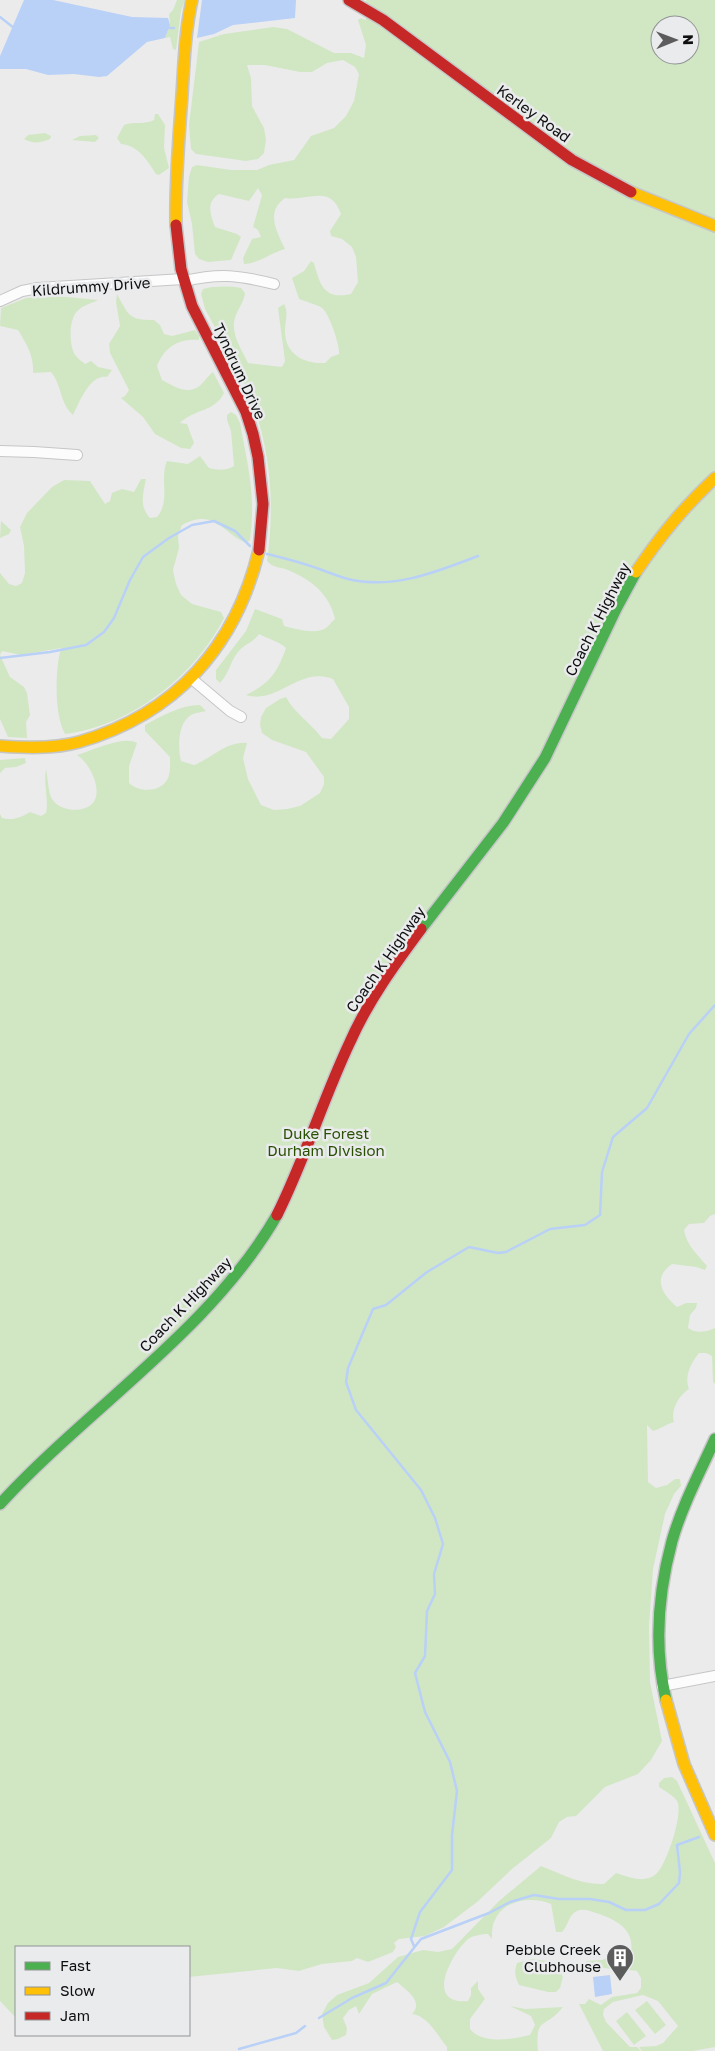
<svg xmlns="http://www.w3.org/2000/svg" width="715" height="2051" viewBox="0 0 715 2051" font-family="'Golos Text',sans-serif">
<rect width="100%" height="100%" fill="#ebebec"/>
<path fill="#d1e7c4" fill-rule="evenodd" d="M177,0h8l-4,11 -5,39 -3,-1 -3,-12 -5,1 5,-13 -1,-11 4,-4z
M366,0h349v1214l-5,2 -6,7 -15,1 -5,6c3,16 13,24 23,36l-2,4 -9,-3 -24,-3c-20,14 -10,30 5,43l9,-4h11l-1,5 -6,7 -2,13c9,6 18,4 27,0v56l-2,-2 -1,-26 -6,-3h-7c-8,10 -15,23 -10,36 -10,6 -19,22 -15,33 -8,2 -13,7 -21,9l-6,-6 1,57 8,6 11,-3 8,-6h5l1,7 -7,8 -9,20 -12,55 -4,57 1,56 12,59 -11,19 -13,14 -33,13 -29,29 -9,1 -8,5 -8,16 -39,31 -35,33 -33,25 -19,9 -26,3 -5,4 2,4 -3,5 -25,10 -11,-4 -5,3 -30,3 -23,7 -22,-3 -88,9v-30h-173v71l-16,-17v-1187l2,4c11,3 19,-1 28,-6l11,4 5,-3c3,-14 -3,-29 0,-44 2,9 2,23 6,30 7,12 29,14 39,6 14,-12 -1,-42 -14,-50 14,-4 47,-20 60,-12l-8,23v17c9,9 30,10 38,-3 4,-7 3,-15 3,-23l-25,-26v-6c17,-9 35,-20 55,-20l6,6c-4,1 -12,2 -15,4 -14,9 -13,33 -10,46l13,4c17,-6 32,-24 53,-22l-4,15 5,21 13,26 13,5 13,-1 13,-3 20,-13 4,-9v-7l-18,-25 -34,-12 -10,-7 -2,-8 1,-8 5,-9 14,-9 6,-2c8,16 26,27 36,41l9,1 18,-20v-12l-16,-28c-34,-13 -55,26 -87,16 24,-12 31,-22 40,-47 -8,-7 -18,-9 -27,-14 -7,10 -14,9 -21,18 -8,10 -9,22 -18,31l-4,-4v-9l30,-39 9,-22 27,10 2,7c12,3 31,9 42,2 3,-2 6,-7 9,-9 -6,-26 -24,-39 -47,-49 -8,-3 -15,-2 -21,-9 8,-57 4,-113 -18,-167 -12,-29 -29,-57 -44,-85l-4,-15 2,-5c12,-3 26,-3 38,-1l4,5c-1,9 -6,14 -9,22 -7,17 5,33 12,48l34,4 3,-6 -7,-53 6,-4c5,9 1,17 1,27 0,24 20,33 40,32l6,-6 8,-3c1,-9 -10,-41 -17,-46 -6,-4 -16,-6 -23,-9l-7,-21 12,-7 7,-10 3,2c6,22 10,37 37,31l7,-12 -2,-25 -4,-10 -10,-8 -11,-3 -1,-5 11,-17c-11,-31 -33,-12 -56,-16 -20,14 -8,34 0,51 -15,4 -25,14 -41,15l-1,-6 9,-19 9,-2 -3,-7 -5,-3 9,-32 -4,-7 -9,13 -30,-7c-13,8 -9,20 -4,33l22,7 4,3 -10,23 -23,2 -9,-3 -4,-5 -3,-30 -5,-22 2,-25 3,-10 5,-2 34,5h26l12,-5 25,-5 17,-24 23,-8 12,-12 8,-15 5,-27 -4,-7 -12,-7 -16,3 -15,9h-12l-35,-7h-18l4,13 1,28 12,22 2,12 -2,13 -6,6 -12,2 -50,-7 -5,-5 -2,-24 10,-83 25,-8 49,-7 14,2 47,24h17l13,5 2,-13 -8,-25 3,-2 5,2zM660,25h30v30h-30z
M155,114h3l7,11 -1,23 5,20 -10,7 -3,-1c-9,-14 -17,-28 -35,-30l-4,-6 7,-13c10,-4 20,0 30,-5z
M45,133l6,3 -1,3c-10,4 -17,5 -26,0l4,-4z
M96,135l3,3 -4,4 -23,-2 8,-4z
M117,294c12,22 12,26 37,26l6,5 4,9 8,2 23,-6 4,6v4c-21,-2 -35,8 -42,26l5,14c10,5 22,14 34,8 6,-2 11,-12 17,-16l11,21c-9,19 -30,16 -44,30l7,1 7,19 -4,6 -9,-1 -26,-14 -12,-17 -22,-19 4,-2 4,-6 -19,-37 -1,-9 11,-18 -4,-24z
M56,296l42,4c-8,4 -18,6 -23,14 -6,10 -6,33 1,42 2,3 7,6 9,8l6,-3 7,6 14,3 -5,7c-17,-3 -28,26 -34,38 -13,-11 -11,-30 -22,-43l-18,1c1,-17 -6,-28 -15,-43l-18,-4 1,-18 25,-10z
M231,412l5,3 4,8c8,44 16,72 10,117l-4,3c-25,-11 -31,-35 -64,-18l-4,11 1,12 -6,22 3,14 5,11 11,9 29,8 3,6c-29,58 -93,108 -159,116 -11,-19 -10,-65 -4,-86l-40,7 -19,-4 -2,4 10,22 14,10 3,6 3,22 -4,7 1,16 -19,-1 -8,-18v-146l9,11 7,2 6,-3 3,-10 -1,-27 -4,-19 7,-14 25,-26 12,-7 26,1 15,23 5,-3 2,-8 10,-4 12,3 7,-13h5c-3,15 -7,27 4,39l7,-1c14,-16 2,-38 10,-56l21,3 12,-8 9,12c9,2 17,3 25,-2l-3,-35 -4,-11v-5z
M1,521l10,9 -2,4 -9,4z
M25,758l1,5 -10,4 -11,1 -5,5v-13z
M672,1777l5,4 38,82v184l-22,4h-51l-3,-4 17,-1 7,-3 15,-17 -20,-25 -15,-6 -30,7 -9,7 -1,6 3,7 24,25h7l4,4h-38l-24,-47h6l4,-5 12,6 11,-8 25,-4 4,-5v-10l-4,-7c-7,-2 -14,1 -20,-1 -10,-2 -18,-3 -28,-4l-3,-5 16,-1 13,-5 16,-3c4,-23 -16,-33 -35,-39 -6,-2 -13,-5 -19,-2 -9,4 -8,14 -15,21h-6l-5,-28c-18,-8 -47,-5 -56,16 -3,5 -3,13 -3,19l-4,-5c-7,0 -18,2 -22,7 -16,16 -41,64 2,60l3,-6v-7l7,-7v8l7,10 -15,20v10c13,16 42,10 60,6l5,-10 -4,-9 -21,-10 15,3 38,-2c-18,23 -28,8 -25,44h-91v-4c-10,-12 -19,-31 -35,-33 12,-13 -5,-23 -15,-32l-25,12 -13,20 -3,-8 -7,4 -6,8 4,10 -1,7 -8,4 -6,1 -8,-13 -2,-13 6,-11 9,-8 32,-12 29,-26 25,-7 15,2 14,-3 47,-48 42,-35c21,8 39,19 63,18l12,-11c13,4 28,11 40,1 10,-8 28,-61 21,-73 -3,-5 -12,-10 -18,-14v-4l5,-5z
M532,1959l23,3 8,15 -3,11 -4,4h-8l-29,-7c-4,-8 -5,-13 -2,-22z
M647,2001l19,24 -11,9 -20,-24z
M627,2012l19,24 -12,9 -18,-24z"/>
<path fill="#b9d0f7" d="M24,0h29l79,17 36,1 2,7 -5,13 -18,4 -40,34 -8,1 -25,-3 -26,1 -22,-6h-26v-13z
M202,0h94l-1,18 -62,7 -19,9 -17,4z
M610,1975l2,19 -17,3 -2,-20z"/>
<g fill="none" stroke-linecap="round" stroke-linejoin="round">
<path stroke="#b9d0f7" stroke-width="2.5" d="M0,17l14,11
M166,28h8
M267,554c12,3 25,6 37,10 15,4 29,11 44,15 45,11 88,-7 130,-23
M0,658l50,-6 36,-7 18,-13 10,-14 16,-38 13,-23 26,-19 23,-13 22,-4 21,10 15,15
M414,1946l-3,-7 9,-27 32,-42v-35l5,-44 -7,-29 -25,-50 -10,-39 10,-17 2,-45 8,-17 -1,-20 9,-30 -8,-26 -14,-28 -65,-80 -10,-28 2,-14 25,-59 13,-4 41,-33 42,-25 29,6 8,-1 44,-23 35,-4 15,-10 2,-43 11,-35 34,-29 42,-74 26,-29
M319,2018l33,-20 34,-15 35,-44 68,-26 21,-11 24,-7 25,4h31l19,3 17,8h19l14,-6 20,-21 1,-11 -3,-27 22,-8
M239,2049l57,-16 9,-7"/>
<defs>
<path id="street" d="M184,281c36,-8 54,-6 90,3
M0,301l22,-10 16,-3 145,-9
M0,451l34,1 43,3
M192,679l38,32 11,6
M662,1686l53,-10"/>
<path id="fast" d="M421,929l82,-106 42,-65 71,-149 20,-37
M0,1504c89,-97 211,-174 277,-289
M666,1700c-12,-52 -8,-107 6,-159 10,-35 28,-69 43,-102"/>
<path id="slow" d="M631,192l84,34
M176,225c-1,-44 3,-87 6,-130 2,-32 3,-64 10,-95
M636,572c25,-37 46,-63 79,-94
M0,746c26,2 54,3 79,-4 97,-28 157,-96 180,-192
M666,1700l18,64 31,71"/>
<path id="jam" d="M349,0l34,20 189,140 59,32
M176,225l5,44 11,37 54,106 7,22 5,23 5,47 -4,46
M277,1215c28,-56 46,-116 73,-173 18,-41 45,-78 71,-113"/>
</defs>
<use href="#street" stroke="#c6c6c7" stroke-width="12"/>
<use href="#fast" stroke="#c6c6c7" stroke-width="14"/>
<use href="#slow" stroke="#c6c6c7" stroke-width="14"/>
<use href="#jam" stroke="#c6c6c7" stroke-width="14"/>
<use href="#street" stroke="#fcfcfc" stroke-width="10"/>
<use href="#fast" stroke="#4caf50" stroke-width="11"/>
<use href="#slow" stroke="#ffc107" stroke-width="11"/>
<use href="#jam" stroke="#c62828" stroke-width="11"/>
</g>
<defs>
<symbol id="building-pin" viewBox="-11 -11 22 30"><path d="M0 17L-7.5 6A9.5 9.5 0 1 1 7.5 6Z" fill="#5c5c5d" stroke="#eaebed"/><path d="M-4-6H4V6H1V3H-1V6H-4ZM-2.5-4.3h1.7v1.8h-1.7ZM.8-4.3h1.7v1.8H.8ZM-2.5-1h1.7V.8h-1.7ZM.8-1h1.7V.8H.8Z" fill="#fff"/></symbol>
</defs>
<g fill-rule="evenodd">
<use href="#building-pin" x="604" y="1942" width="32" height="43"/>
</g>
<g text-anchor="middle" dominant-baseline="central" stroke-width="5" stroke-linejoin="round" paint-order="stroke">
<g font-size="15" fill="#0f0f10" stroke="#eaebed">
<text transform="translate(534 113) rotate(36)">Kerley Road</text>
<text transform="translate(91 286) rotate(-4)">Kildrummy Drive</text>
<text transform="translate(240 371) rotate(65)">Tyndrum Drive</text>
<text transform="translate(597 619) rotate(-63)">Coach K Highway</text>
<text transform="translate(385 959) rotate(-55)">Coach K Highway</text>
<text transform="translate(185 1304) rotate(-46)">Coach K Highway</text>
</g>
<g font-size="15" fill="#295002" stroke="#eaebed">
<text x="326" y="1133">Duke Forest<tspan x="326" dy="17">Durham Division</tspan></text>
</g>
<g font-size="15" fill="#0f0f10" stroke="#eaebed" text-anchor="end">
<text x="601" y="1949">Pebble Creek<tspan x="601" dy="17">Clubhouse</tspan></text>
</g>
</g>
<rect x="15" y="1946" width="175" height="90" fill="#eaebed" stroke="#929395"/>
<rect x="25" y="1962" width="25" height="8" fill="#4caf50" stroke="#929395"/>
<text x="60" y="1971" font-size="15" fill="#0f0f10">Fast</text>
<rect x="25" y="1987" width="25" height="8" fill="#ffc107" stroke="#929395"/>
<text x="60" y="1996" font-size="15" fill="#0f0f10">Slow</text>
<rect x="25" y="2012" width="25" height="8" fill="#c62828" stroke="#929395"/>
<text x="60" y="2021" font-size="15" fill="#0f0f10">Jam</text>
<g transform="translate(675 40) rotate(89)"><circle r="24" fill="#eaebed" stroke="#929395"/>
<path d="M0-4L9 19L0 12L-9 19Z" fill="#5c5c5d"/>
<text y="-8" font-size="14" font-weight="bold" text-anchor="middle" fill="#0f0f10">N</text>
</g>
</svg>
